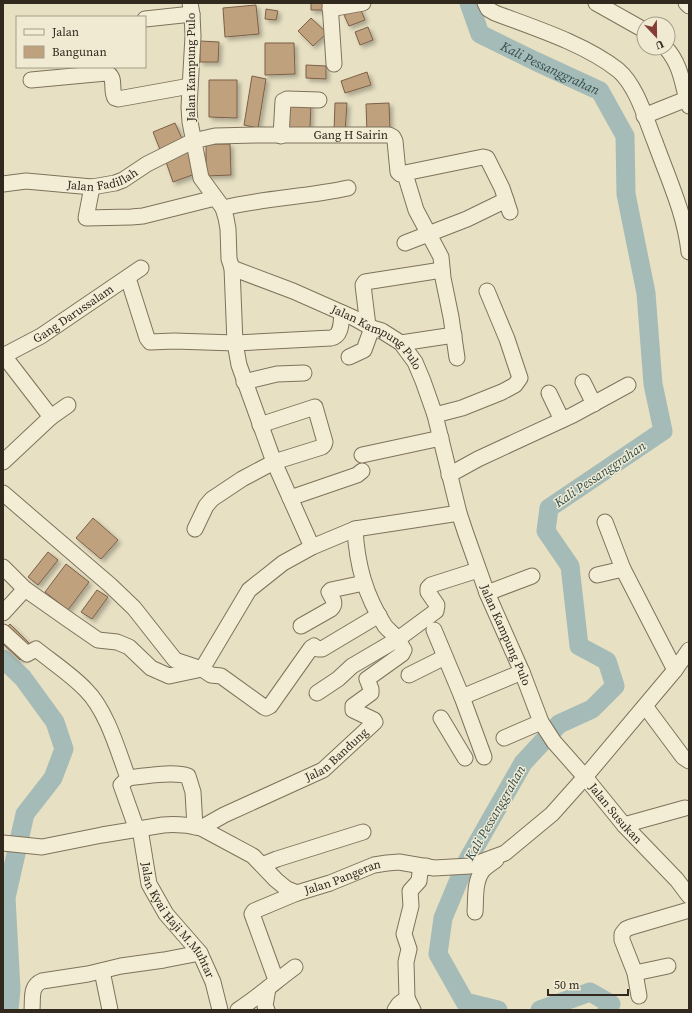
<svg xmlns="http://www.w3.org/2000/svg" width="692" height="1013" viewBox="0 0 692 1013" font-family="'Source Serif 4',serif">
<defs>
<filter id="shadow"><feDropShadow dx="3" dy="3" stdDeviation="2" flood-color="#0004"/></filter>
</defs>
<rect width="100%" height="100%" fill="#e7e0c3"/>
<g fill="none" stroke-linecap="round" stroke-linejoin="round">
<g stroke="#a5bbb7" stroke-width="19">
<path id="s1" d="M469,3l11,31 55,27 65,30 25,45 1,58 20,99 7,91 10,47 -114,77 -3,23 24,35 9,80 28,15 8,25 -23,23 -33,15 -36,39 -57,100 -23,55 -5,36 27,48 33,8"/>
<path d="M3,659l20,19 32,44 9,27 -11,29 -28,36 -19,84 5,91 -2,21"/>
<path d="M540,1010l50,-18 21,12 -4,6"/>
</g>
</g>
<path fill="#c0a17e" stroke="#7b6046" filter="url(#shadow)" d="M311,3h17v7h-17z
M256,5l3,29 -34,3 -2,-29z
M360,8l5,12 -16,6 -5,-11z
M266,9l12,2 -2,9 -11,-1z
M311,18l16,15 -14,13 -15,-15z
M368,27l5,13 -13,5 -5,-13z
M200,41l19,1 -1,20h-18z
M265,43h29l1,31 -30,1z
M306,65l20,1v13l-20,-1z
M367,72l4,13 -26,8 -4,-12z
M252,76l14,3 -8,49 -14,-3z
M209,80h28v38l-28,-1z
M286,101h25l-1,27h-24z
M335,103h12l-2,29 -11,-1z
M389,103l1,28 -23,2 -1,-29z
M175,123l9,20 -23,9 -8,-20z
M206,144h24l1,31 -25,1z
M188,152l7,22 -22,8 -8,-23z
M93,518l25,22 -17,19 -25,-21z
M48,552l10,8 -20,25 -10,-8z
M66,564l23,18 -21,28 -23,-18z
M97,590l11,7 -16,22 -11,-7z
M10,624l23,23 -13,13 -17,-16v-13z"/>
<g fill="none" stroke-linecap="round" stroke-linejoin="round">
<defs>
<g id="minor">
<path id="s2" d="M190,3l2,11 1,22 -4,71 1,15 11,56 22,30 3,10 2,11 1,30 3,9 61,23 61,27 18,10 10,3 19,12 14,19 8,19 12,34 24,98 7,21 21,59 35,79 19,50 13,20 31,35 39,48 53,55 12,16"/>
<path d="M330,3l4,61"/>
<path d="M485,3l3,6 7,4c40,15 90,31 123,57 19,16 28,50 37,72 13,36 30,72 34,110"/>
<path d="M596,3l48,27"/>
<path d="M686,3l3,3"/>
<path d="M330,9l33,-6"/>
<path d="M145,19l47,-5"/>
<path d="M666,48c16,18 16,37 23,58"/>
<path d="M31,80l75,-7c11,3 4,17 9,25l3,1 72,-13"/>
<path d="M644,116l45,-18"/>
<path d="M281,136l2,-35 4,-2 32,1"/>
<path d="M405,174l11,36 25,47 2,21 8,39 6,41"/>
<path id="s3" d="M3,184l23,-3 66,6 23,-4 8,-3 24,-16 46,-23 22,-5 41,-1h133l4,2 2,4 3,31 2,2 83,-17 4,1 15,30 8,24"/>
<path d="M92,187l-6,31 45,-1 12,-1 72,-18"/>
<path d="M223,208c41,-10 84,-11 125,-20"/>
<path d="M405,243l62,-24 39,-19"/>
<path d="M232,268l3,75 4,22 35,97 38,85"/>
<path d="M128,278l19,60 3,4 24,-1 61,2 96,-5c11,-2 10,-16 11,-25"/>
<path d="M368,326l-5,-41 2,-3 77,-12"/>
<path d="M401,343l53,-8"/>
<path id="s4" d="M3,356l38,-20 100,-68"/>
<path d="M349,357l15,-7 8,-22"/>
<path d="M244,382l33,-8 27,-1"/>
<path d="M583,382l11,22"/>
<path d="M549,393l13,27"/>
<path d="M435,415l27,-7 40,-16 13,-7 5,-7 -13,-39 -20,-48"/>
<path d="M51,417l17,-12"/>
<path d="M362,455l79,-17"/>
<path d="M3,462l48,-45 -47,-61"/>
<path d="M449,475l29,-16 95,-44 55,-30"/>
<path d="M3,493l107,92 24,23 41,52 27,9 9,6 10,1 43,31 2,1 4,-2 41,-58 3,-2 4,3h4l57,-34"/>
<path d="M290,498l67,-23 5,-4"/>
<path d="M605,522l18,47 52,101"/>
<path d="M195,529l11,-23 6,-7 30,-20 32,-17 48,-15 2,-2 1,-3 -10,-35 -55,18"/>
<path d="M3,567l22,22 44,31 29,20 19,2 12,5 22,21 18,8 33,-7 47,-79 34,-27 29,-16 43,-18 104,-16"/>
<path d="M597,575l26,-6"/>
<path d="M487,593l45,-17"/>
<path d="M3,613l22,-24"/>
<path d="M301,626l30,-17c6,-6 1,-11 -2,-17l2,-2 33,-7"/>
<path d="M434,630l28,67 60,-25"/>
<path d="M3,632l24,22 9,-5c16,13 36,26 50,41 21,21 32,61 42,88l-7,7 16,45"/>
<path d="M409,675l36,-18"/>
<path d="M317,693l21,-14 14,-13 46,-27 38,-28 1,-6 -9,-13v-4l3,-3 47,-15"/>
<path d="M462,697l22,60"/>
<path d="M645,706l38,51 6,4"/>
<path d="M441,718l24,40"/>
<path d="M504,738l37,-16"/>
<path d="M128,778c15,-2 46,-7 60,-2l5,16 2,35"/>
<path d="M624,825l61,-17"/>
<path id="s5" d="M201,828l23,-13 99,-45 52,-48 -1,-2 -21,-10v-4l18,-13v-4l-4,-10 35,-25 2,-4c-2,-3 -4,-8 -6,-11 -4,-5 -9,-8 -13,-13 -20,-31 -28,-61 -30,-97"/>
<path id="s6" d="M140,829l9,55 17,30 34,39 13,29 7,28"/>
<path id="s7" d="M3,843l39,4 60,-12 61,-10c13,-1 26,0 38,3l52,28 23,24 11,9 10,4 33,-10 44,-18 13,-2 12,-1 35,6 36,-2 35,-13 47,-39 33,-37 90,-107 14,-20"/>
<path d="M262,865l15,-6 86,-27"/>
<path d="M475,912c1,-13 -1,-31 8,-42 4,-4 9,-7 13,-10"/>
<path d="M102,971l8,39"/>
<path d="M635,973l33,-7"/>
<path d="M276,980l-24,-66 2,-3 43,-18"/>
<path d="M639,996l-4,-23 -13,-33v-6l4,-5 5,-2 58,-17"/>
<path d="M407,998l6,12"/>
<path d="M32,1010c1,-12 -2,-24 10,-29l46,-7 33,-8 43,-6 36,-7"/>
<path d="M238,1010c20,-13 38,-29 57,-43"/>
<path d="M267,1010l-2,-4 3,-18"/>
<path d="M395,1010l4,-6 8,-6 -1,-36 3,-13 -5,-15 7,-28 -1,-15 9,-10 1,-9 6,-6"/>
</g>
</defs>
<use href="#minor" stroke="#7f725c" stroke-width="17"/>
<use href="#minor" stroke="#f3edd5" stroke-width="15"/>
</g>
<g text-anchor="middle" dominant-baseline="central" stroke-width="3" stroke-linejoin="round" paint-order="stroke">
<g font-size="12" fill="#31291e" stroke="#f0ead2">
<text transform="translate(191 67) rotate(-90)">Jalan Kampung Pulo</text>
<text stroke="none"><textPath href="#s3" startOffset="360">Gang H Sairin</textPath></text>
<text stroke="none"><textPath href="#s3" startOffset="101">Jalan Fadillah</textPath></text>
<text stroke="none"><textPath href="#s4" startOffset="82">Gang Darussalam</textPath></text>
<text stroke="none"><textPath href="#s2" startOffset="437">Jalan Kampung Pulo</textPath></text>
<text stroke="none"><textPath href="#s2" startOffset="772">Jalan Kampung Pulo</textPath></text>
<text stroke="none"><textPath href="#s5" startOffset="155">Jalan Bandung</textPath></text>
<text stroke="none"><textPath href="#s2" startOffset="984">Jalan Susukan</textPath></text>
<text stroke="none"><textPath href="#s7" startOffset="366">Jalan Pangeran</textPath></text>
<text stroke="none"><textPath href="#s6" startOffset="101">Jalan Kyai Haji M.Muhtar</textPath></text>
</g>
<g font-size="13" font-style="italic" fill="#304e4f" stroke="#f0ead2">
<text stroke="none"><textPath href="#s1" startOffset="111">Kali Pessanggrahan</textPath></text>
<text transform="translate(600 474) rotate(-34)">Kali Pessanggrahan</text>
<text transform="translate(495 813) rotate(-60)">Kali Pessanggrahan</text>
</g>
</g>
<rect width="692" height="1013" fill="none" stroke="#31291e" stroke-width="8"/>
<rect x="16" y="16" width="130" height="52" fill="#f0ead2" stroke="#a49d8a"/>
<rect x="24" y="29" width="20" height="6" fill="#f3edd5" stroke="#a49d8a"/>
<text x="52" y="36" font-size="12" fill="#31291e">Jalan</text>
<rect x="24" y="46" width="20" height="12" fill="#c0a17e" stroke="#a49d8a"/>
<text x="52" y="56" font-size="12" fill="#31291e">Bangunan</text>
<g transform="translate(656 36) rotate(158)"><circle r="19" fill="#f0ead2" stroke="#a49d8a"/>
<path d="M0-3L7 15L0 10L-7 15Z" fill="#863d35"/>
<text y="-6" font-size="11" font-weight="bold" text-anchor="middle" fill="#31291e">U</text>
</g>
<path d="M548 989v6h80v-6" fill="none" stroke="#31291e" stroke-width="2"/>
<text x="554" y="989" font-size="12" fill="#31291e" stroke="#f0ead2" stroke-width="3" paint-order="stroke">50 m</text>
</svg>
